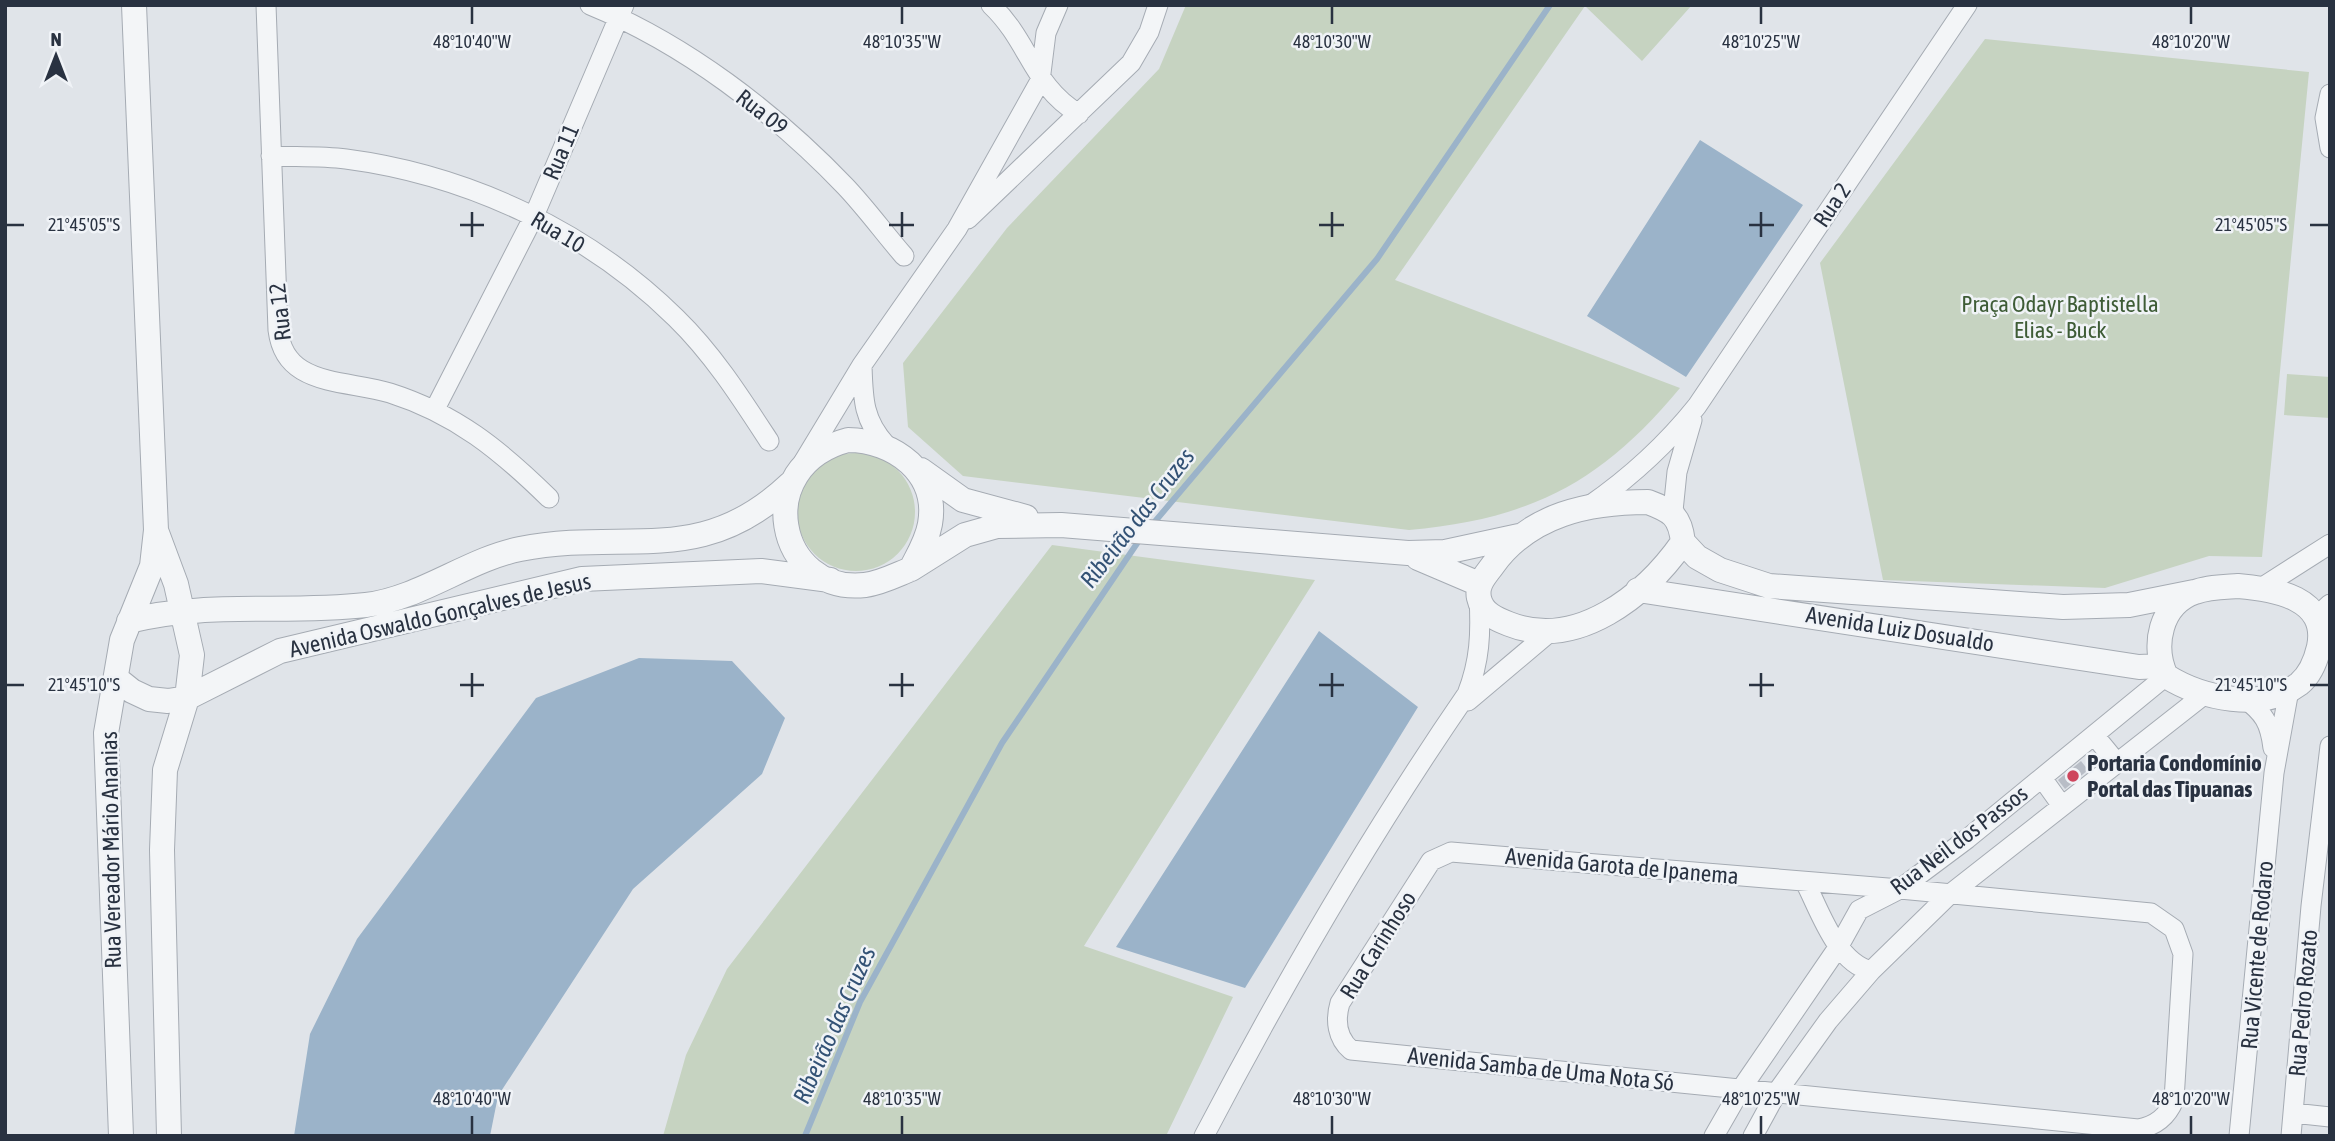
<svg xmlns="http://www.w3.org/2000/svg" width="2335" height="1141" viewBox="0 0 2335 1141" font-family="'Asap Condensed',sans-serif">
<rect width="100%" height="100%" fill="#e0e4e9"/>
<path fill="#c6d3c1" d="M1186,5h506l-50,56 -57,-55 -190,274 285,108c-78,94 -148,131 -271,142l-446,-54 -55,-49 -5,-64 104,-135 152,-159z
M1985,39l324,33 -47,485 -53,-1 -104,32 -222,-8 -63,-317z
M2287,374l43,3v41l-46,-3z
M797 512a59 59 0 1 1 118 0a59 59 0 1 1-118 0Z
M1052,545l263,35 -231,366 149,51 -67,139h-503l23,-81 41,-86z"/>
<path fill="#9bb3c9" d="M1700,140l103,65 -117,172 -99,-61z
M1319,631l99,76 -173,281 -129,-41z
M639,658l93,3 53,57 -23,56 -129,115 -135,207 -8,40h-196l16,-102 47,-95 179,-241z"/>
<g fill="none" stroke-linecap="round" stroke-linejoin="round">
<path stroke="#9bb3c9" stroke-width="6" d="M1152,525l225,-266 173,-254
M805,1136l55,-134 142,-259 138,-204"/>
</g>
<path fill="#b8bdc6" d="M2081,761l7,9 -23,19 -7,-9z"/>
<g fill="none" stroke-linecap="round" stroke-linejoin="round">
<defs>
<path id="minor" d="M266,5l12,325c2,16 9,31 24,40 25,15 60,14 88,23 66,21 110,57 159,105
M590,5c95,39 184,107 255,181 21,22 39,47 59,70
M991,5c39,37 41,81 88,109
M2330,94l-5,24 5,30
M271,156c25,1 51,0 75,3 122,16 242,72 330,159 37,36 65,80 93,123
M968,219l163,-156 18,-31 9,-27
M862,365c1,33 1,55 24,80
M435,409l99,-193 90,-211
M804,461l58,-96 95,-136 83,-148 6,-48 12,-28
M1589,506c42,-29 76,-60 108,-100l270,-401
M1673,511l4,-39 15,-52
M2261,588l69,-44
M2317,616l13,-12
M2244,698c20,15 26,25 29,50
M1468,701l83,-70
M2094,735l23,28
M2042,778l20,28
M1451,852l449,37 251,24 23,16 9,25 -9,146c-7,17 -18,26 -36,29l-787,-79c-14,-12 -16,-30 -11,-47l91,-142z
M1805,882c15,29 31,80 66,89
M2293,1113l37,4
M1204,1136c79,-151 166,-301 263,-442 13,-33 14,-61 12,-96
M1714,1136l27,-47 98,-143 20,-36 41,-21 67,-50 199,-163
M1753,1136l24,-44 51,-71 43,-50 78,-76 256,-201
M2239,1136l35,-363 15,-83
M2291,1136l20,-230 19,-160"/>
<path id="tertiary" d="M848,440c46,0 91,33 82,84 -3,17 -12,31 -19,45 -15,6 -30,14 -46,16 -88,10 -116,-119 -17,-145z
M921,470l42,30 63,17
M1648,502c24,9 32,14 35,40 -37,53 -106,109 -174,82 -13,-5 -27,-11 -30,-26 -3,-14 7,-23 14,-33 37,-51 96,-63 155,-63z
M157,533l19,51 16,71 -5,43 -22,72 -3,80 7,286
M1683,542l14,15 23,13 49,16 294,21 66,-2 65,-13
M1418,558l61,26
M911,569l54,-34 32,-9 64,-1 347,28 37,-1 74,-16
M2238,586c37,3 91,12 81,61 -3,13 -9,28 -20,37 -37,28 -98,14 -133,-8 -14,-30 -6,-72 29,-84 13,-5 29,-5 43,-6z
M1638,590l501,77 23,-1
M129,621c76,-20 159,-7 237,-16 53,-6 103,-46 154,-56 107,-21 180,20 270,-65
M117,679l15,12 17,8 19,2 19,-3 93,-47 302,-72 179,-8 69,9
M121,1136l-15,-403 16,-93 30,-74 4,-36 -22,-525"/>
</defs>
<use href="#minor" stroke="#a5abb3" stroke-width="21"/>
<use href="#tertiary" stroke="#a5abb3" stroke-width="26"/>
<use href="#minor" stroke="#f3f5f7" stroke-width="19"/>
<use href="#tertiary" stroke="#f3f5f7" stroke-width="24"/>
</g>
<path fill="none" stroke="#293241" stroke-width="2.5" d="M472,7v17M902,7v17M1332,7v17M1761,7v17M2191,7v17M472,212v25M902,212v25M1332,212v25M1761,212v25M7,225h17M460,225h24M889,225h25M1319,225h25M1749,225h25M2310,225h18M472,673v24M902,673v24M1332,673v24M1761,673v24M7,685h17M460,685h24M889,685h25M1319,685h25M1749,685h25M2310,685h18M472,1116v18M902,1116v18M1332,1116v18M1761,1116v18M2191,1116v18"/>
<circle fill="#ce465d" stroke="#f0f3f7" stroke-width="2.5" cx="2073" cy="776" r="7"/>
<g text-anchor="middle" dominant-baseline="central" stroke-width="5" stroke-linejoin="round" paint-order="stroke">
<g font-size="23" fill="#293241" stroke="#f0f3f7">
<text transform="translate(762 112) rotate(38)">Rua 09</text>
<text transform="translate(561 152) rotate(-67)">Rua 11</text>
<text transform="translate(1832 205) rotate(-56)">Rua 2</text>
<text transform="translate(558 232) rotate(31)">Rua 10</text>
<text transform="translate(280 312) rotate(-96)">Rua 12</text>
<text transform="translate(440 615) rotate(-13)">Avenida Oswaldo Gonçalves de Jesus</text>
<text transform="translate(1900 629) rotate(9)">Avenida Luiz Dosualdo</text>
<text transform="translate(1959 840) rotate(-37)">Rua Neil dos Passos</text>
<text transform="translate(111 850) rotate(-91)">Rua Vereador Mário Ananias</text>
<text transform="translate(1622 866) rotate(5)">Avenida Garota de Ipanema</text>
<text transform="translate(1378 945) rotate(-58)">Rua Carinhoso</text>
<text transform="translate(2257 955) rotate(-85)">Rua Vicente de Rodaro</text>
<text transform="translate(2303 1003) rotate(-85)">Rua Pedro Rozato</text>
<text transform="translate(1541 1069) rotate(6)">Avenida Samba de Uma Nota Só</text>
</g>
<g font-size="23" fill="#3e5c36" stroke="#f0f3f7">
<text x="2060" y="304">Praça Odayr Baptistella<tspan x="2060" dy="26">Elias - Buck</tspan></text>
</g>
<g font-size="23" font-weight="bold" fill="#293241" stroke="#f0f3f7" text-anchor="start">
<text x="2087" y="763">Portaria Condomínio<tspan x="2087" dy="26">Portal das Tipuanas</tspan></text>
</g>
<g font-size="24" font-style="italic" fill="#335275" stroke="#f0f3f7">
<text transform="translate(1137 518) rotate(-52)">Ribeirão das Cruzes</text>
<text transform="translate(834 1025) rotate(-66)">Ribeirão das Cruzes</text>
</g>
</g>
<g font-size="18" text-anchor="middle" fill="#293241" stroke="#f0f3f7" stroke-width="5" stroke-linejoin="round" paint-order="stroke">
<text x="472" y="48">48°10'40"W</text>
<text x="902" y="48">48°10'35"W</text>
<text x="1332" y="48">48°10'30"W</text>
<text x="1761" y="48">48°10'25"W</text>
<text x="2191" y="48">48°10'20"W</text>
<text x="84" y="231">21°45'05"S</text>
<text x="2251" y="231">21°45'05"S</text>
<text x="84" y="691">21°45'10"S</text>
<text x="2251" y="691">21°45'10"S</text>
<text x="472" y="1105">48°10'40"W</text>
<text x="902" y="1105">48°10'35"W</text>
<text x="1332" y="1105">48°10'30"W</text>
<text x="1761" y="1105">48°10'25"W</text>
<text x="2191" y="1105">48°10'20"W</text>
</g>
<rect width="2335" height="1141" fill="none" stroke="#293241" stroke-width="14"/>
<g transform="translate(56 56)" stroke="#f0f3f7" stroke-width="5" paint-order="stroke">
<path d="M0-5L12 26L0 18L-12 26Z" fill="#293241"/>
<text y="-10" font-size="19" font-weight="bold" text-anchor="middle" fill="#293241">N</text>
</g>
</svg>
